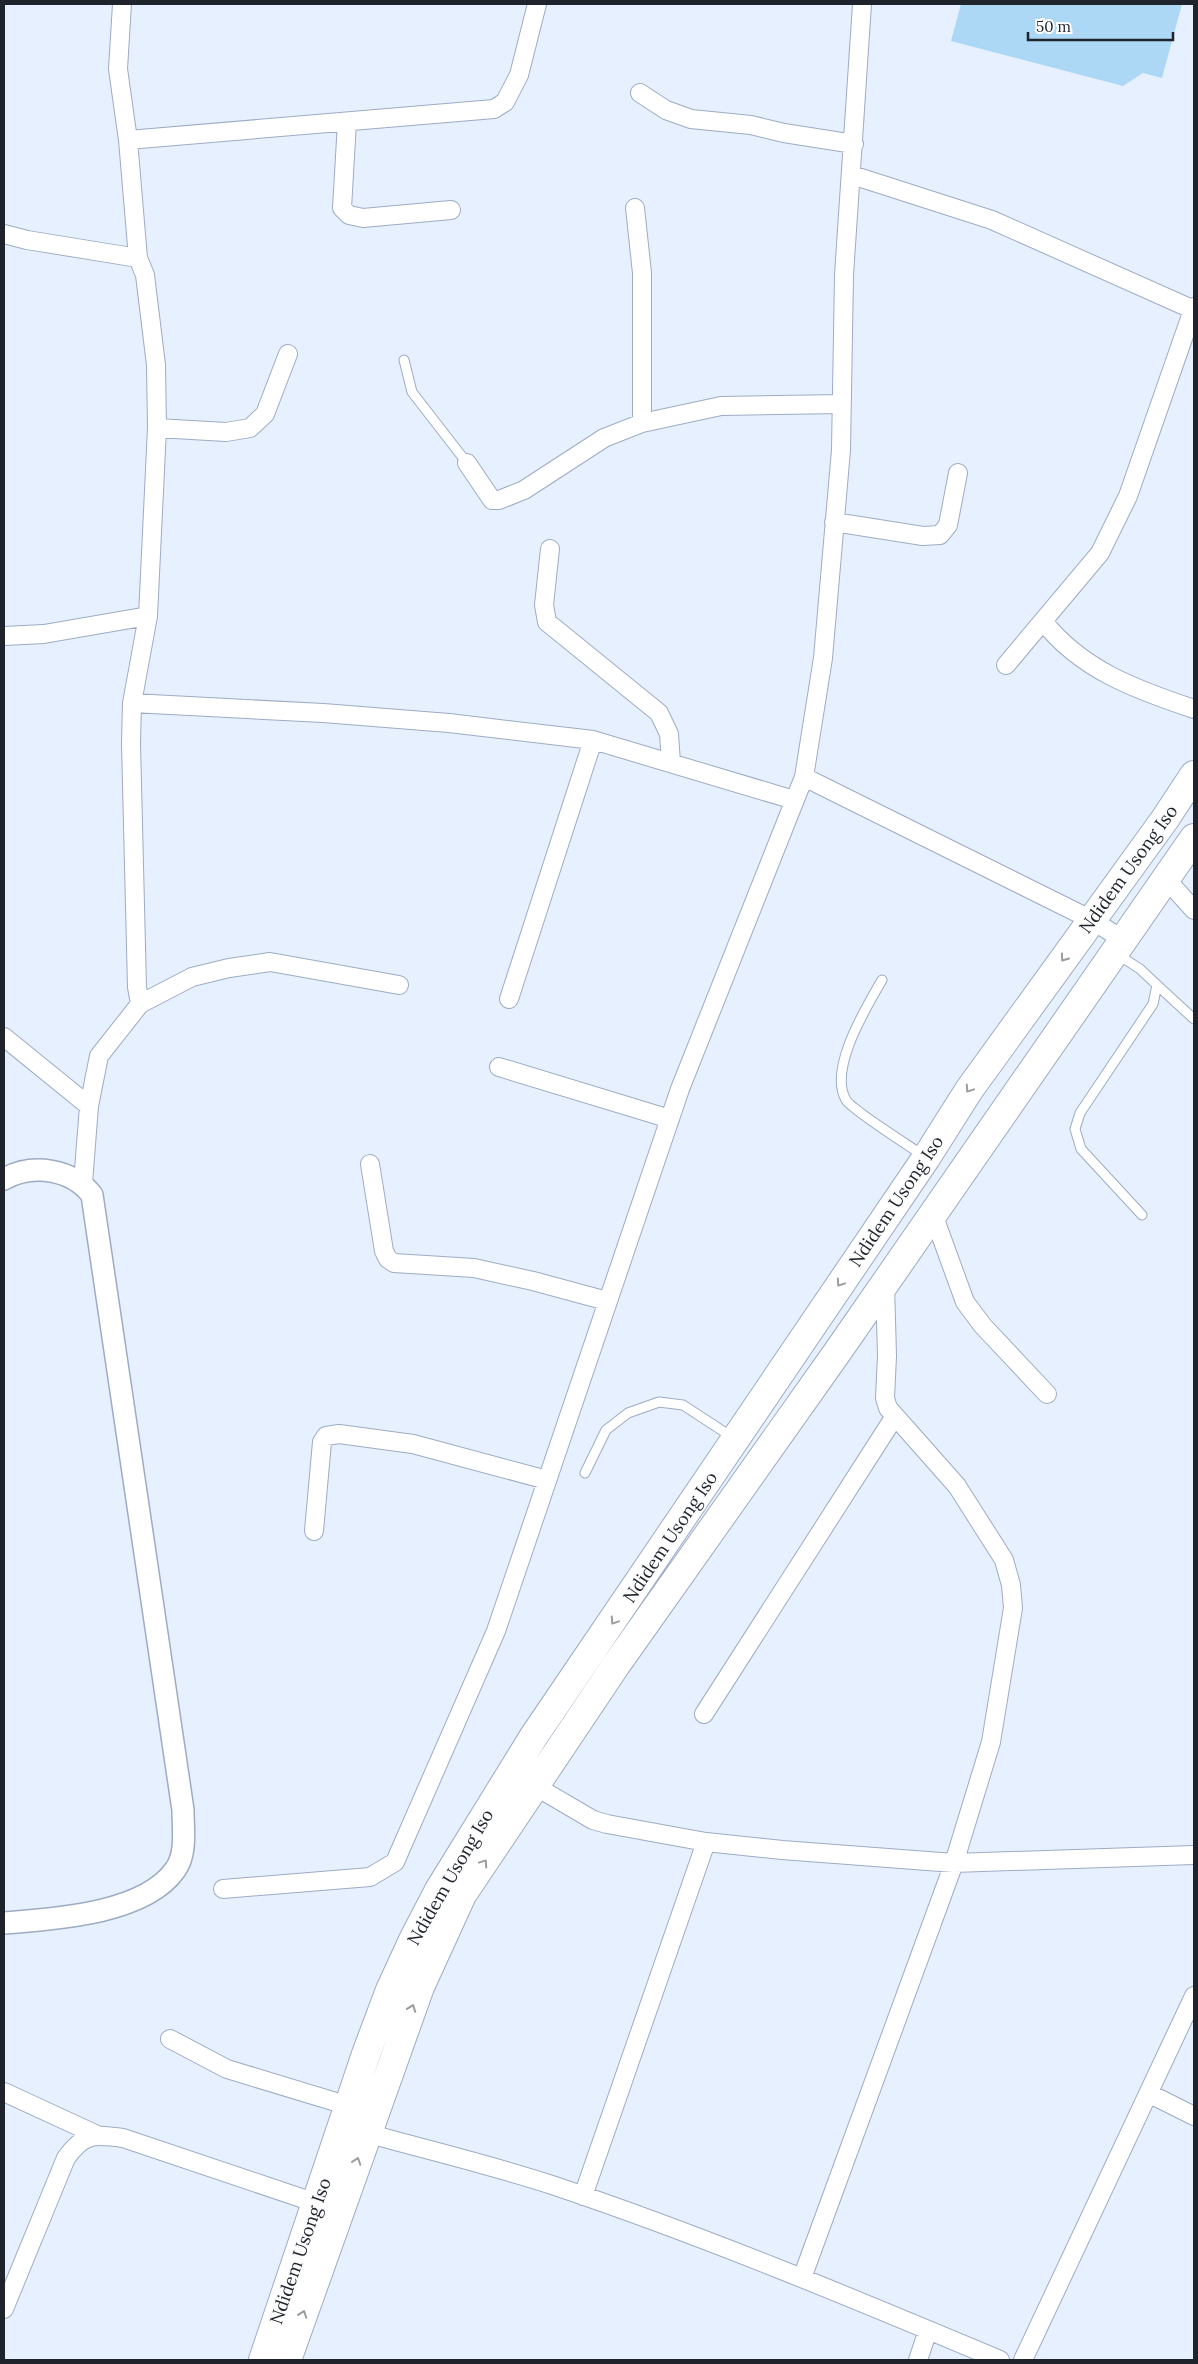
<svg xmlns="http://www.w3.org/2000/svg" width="1198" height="2364" viewBox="0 0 1198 2364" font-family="Lora,serif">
<rect width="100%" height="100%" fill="#e6f0ff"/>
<path fill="#acd8f6" d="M961,4h221l-20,74 -19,-5 -20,13 -172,-45z"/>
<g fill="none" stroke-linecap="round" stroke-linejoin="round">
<defs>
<path id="service" d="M404,360l8,32 55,71
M1117,954l23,15 17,16 -4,19 -73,109 -5,16 6,20 61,66
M882,980c-16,28 -54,89 -36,120 6,10 65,47 78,56
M1157,985l37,34
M585,1473l21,-43 22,-17 31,-11 24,3 49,32"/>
<path id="minor" d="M122,4l-4,65 10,71 10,118 7,17 11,90 1,63 -9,188 -16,87 -1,40 6,244 3,17
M640,93l26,17 25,9 60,6 33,8 70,11
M347,122l-5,86 7,7 14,3 88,-8
M128,140l366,-31 11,-7 14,-27 18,-71
M852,175l140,45 202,90
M635,208l7,65v150
M4,234l23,6 111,18
M157,428l69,4 24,-4 15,-14 23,-60
M467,463l25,37h7l25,-10 80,-52 38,-15 79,-17 120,-2
M834,522l89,14 17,-1 8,-10 10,-52
M550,549l-6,56 3,17 112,91 10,21 2,29
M1043,621c38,49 94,69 151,88
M4,636l40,-2 104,-18
M1006,665l94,-112 28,-57 66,-189
M132,703l191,10 126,10 144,17 201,60
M804,777l288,143 31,20
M1166,879l28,31
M509,999l84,-259
M4,1037l85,69
M499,1067l171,52
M370,1164l14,87 4,8 6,4 80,5 59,13 74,20
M83,1183l6,-77 10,-50 41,-52 52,-27 37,-9 41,-6 129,23
M933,1214l32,88 18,24 64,68
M314,1531l8,-89 4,-6 13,-2 74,10 134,36
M704,1714l191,-298
M535,1786l58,34 14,4 99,18 76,8 172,13 240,-8
M223,1889l147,-12 25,-15 101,-231 184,-542 124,-312 19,-119 18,-208 3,-175 18,-271
M170,2039l57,30 122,37
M4,2092l91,42
M1150,2094l44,22
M366,2133c62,17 125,32 186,52 152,51 300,113 448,175
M583,2196l123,-354
M802,2278l152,-415 37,-121 22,-134 -2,-23 -7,-25 -47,-74 -69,-78 -3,-10 2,-42 -2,-72
M4,2309l62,-151c18,-25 28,-24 57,-20l193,65
M918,2360l10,-30
M1023,2360l171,-364"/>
<path id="tertiary" d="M4,1179c29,-16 68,-10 88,16l91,615c0,20 4,44 -8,60 -31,44 -121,49 -171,53"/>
<path id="trunk" d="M263,2360l103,-306 24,-64 23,-50 26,-50 95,-154 392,-578 43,-68 196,-271 29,-44
M287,2360l133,-373 42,-92 154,-230 220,-311 358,-516"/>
</defs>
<use href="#service" stroke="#9dacc4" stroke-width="11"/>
<use href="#minor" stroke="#9dacc4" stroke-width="20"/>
<use href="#tertiary" stroke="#9dacc4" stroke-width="24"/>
<use href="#trunk" stroke="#9dacc4" stroke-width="30"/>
<use href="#service" stroke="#fff" stroke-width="9"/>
<use href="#minor" stroke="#fff" stroke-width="18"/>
<use href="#tertiary" stroke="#fff" stroke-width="21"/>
<use href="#trunk" stroke="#fff" stroke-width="28"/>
</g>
<defs><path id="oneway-chevron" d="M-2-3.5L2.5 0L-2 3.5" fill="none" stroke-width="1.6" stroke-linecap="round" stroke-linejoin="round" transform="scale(1.25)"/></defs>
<g stroke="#9a9ca0">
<use href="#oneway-chevron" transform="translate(1064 958) rotate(126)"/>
<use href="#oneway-chevron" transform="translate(969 1089) rotate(124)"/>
<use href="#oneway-chevron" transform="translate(840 1283) rotate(124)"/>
<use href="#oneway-chevron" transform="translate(614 1621) rotate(124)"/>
<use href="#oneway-chevron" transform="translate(484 1863) rotate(-56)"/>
<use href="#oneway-chevron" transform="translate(412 2008) rotate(-70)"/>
<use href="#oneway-chevron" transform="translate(357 2161) rotate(-71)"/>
<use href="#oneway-chevron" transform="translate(303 2314) rotate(-71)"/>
</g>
<g text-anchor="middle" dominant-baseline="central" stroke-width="4" stroke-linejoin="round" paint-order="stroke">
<g font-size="18" fill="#1e232c" stroke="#fcfcfc">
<text transform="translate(1128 869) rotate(-54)">Ndidem Usong Iso</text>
<text transform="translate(896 1201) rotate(-56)">Ndidem Usong Iso</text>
<text transform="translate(670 1537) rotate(-56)">Ndidem Usong Iso</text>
<text transform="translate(450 1877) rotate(-60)">Ndidem Usong Iso</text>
<text transform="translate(300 2251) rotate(-71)">Ndidem Usong Iso</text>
</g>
</g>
<rect width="1198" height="2364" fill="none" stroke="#1e232c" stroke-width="10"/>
<path d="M1028 32v8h145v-8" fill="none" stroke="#1e232c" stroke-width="2.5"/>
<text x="1036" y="32" font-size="15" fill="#1e232c" stroke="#fcfcfc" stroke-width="4" paint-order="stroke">50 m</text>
</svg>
